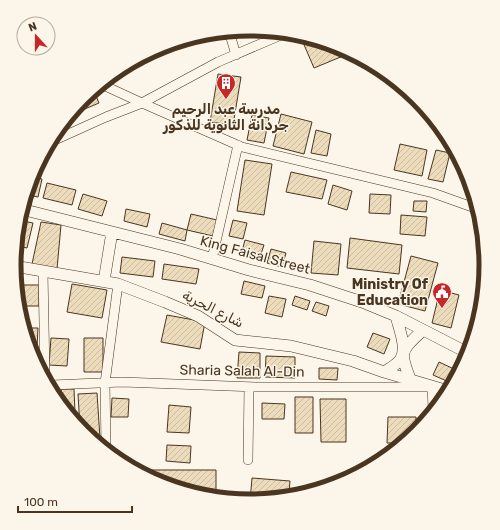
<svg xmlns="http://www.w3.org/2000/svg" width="500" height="530" viewBox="0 0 500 530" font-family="Rubik,Cairo,sans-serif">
<defs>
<pattern id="building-hatch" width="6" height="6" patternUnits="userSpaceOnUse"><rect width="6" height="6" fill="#ecdcbc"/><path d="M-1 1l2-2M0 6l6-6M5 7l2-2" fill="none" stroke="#ccbda1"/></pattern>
</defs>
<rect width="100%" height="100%" fill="#fbf6e9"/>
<path fill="url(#building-hatch)" stroke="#4a3520" d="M302,40l36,7 5,9 -29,12z
M170,45l1,4 -25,7 14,-9z
M142,59l1,3 -14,5z
M218,74l23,3 -8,48 -23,-3z
M94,91l5,12 -19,8 -2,-5 5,-8z
M281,114l31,8 -8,32 -31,-8z
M252,115l17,3 -5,25 -17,-3z
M316,130l15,4 -4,22 -16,-3z
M400,144l27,6 -5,26 -28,-6z
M436,150l14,3 -7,29 -15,-3z
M245,160l27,4 -8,51 -27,-4z
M291,172l36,8 -5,19 -36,-7z
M32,177l10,2 -4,18 -10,-2z
M47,183l29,7 -4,15 -29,-7z
M333,185l19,6 -5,19 -19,-6z
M83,194l24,7 -5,15 -24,-7z
M370,194l21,1 -1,19 -21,-1z
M414,201h13l-1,11 -13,-1z
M126,209l24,5 -3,13 -23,-6z
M191,214l26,6 -4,16 -26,-6z
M401,215l26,2 -2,19 -25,-2z
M233,220l14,3 -4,16 -14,-3z
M23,221l10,2 -6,25 -9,-2z
M41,222l20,3 -4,44 -25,-5z
M162,223l25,7 -2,11 -26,-7z
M350,238l52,7 -3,29 -52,-6z
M245,240l19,5 -5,15 -18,-5z
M314,241l27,3 -3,31 -27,-2z
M271,249l15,4 -4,14 -15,-4z
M411,256l27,7 -13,48 -27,-7z
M122,257l33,4 -2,16 -33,-4z
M164,264l35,5 -3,15 -34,-5z
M244,281l21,5 -3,12 -21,-4z
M72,284l35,6 -5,28 -35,-6z
M18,285h21v21h-17z
M440,290l19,5 -8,33 -19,-5z
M269,296l17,3 -4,18 -17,-4z
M295,296l15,5 -3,9 -15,-5z
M316,302l13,4 -3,10 -14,-5z
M167,315l38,7 -5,27 -39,-7z
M26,328h12l-1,19h-7z
M373,333l17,6 -6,15 -17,-7z
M51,338l18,1 -2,27 -18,-1z
M84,338h19v34h-19z
M31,352h6v11l-5,-8z
M239,352l21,1v25h-23z
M266,356l29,1v21l-30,-1z
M439,362l15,7 -5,13 -16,-7z
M319,368h19l-1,12 -18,-1z
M61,389h13l1,24h-5l-9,-14z
M97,393l3,45h-8l-9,-6 -3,-5 -2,-33z
M295,397h18v36h-18z
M112,398l17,1 -1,18h-17z
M320,399h26v43h-25z
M262,403l23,1 -1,15h-22z
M169,405l22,2 -2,26 -22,-1z
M388,417h28v16l-15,10h-14z
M167,445l24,1 -1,17 -24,-2z
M140,470h76v24l-57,-11z
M252,478l38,3 -1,12 -39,8z"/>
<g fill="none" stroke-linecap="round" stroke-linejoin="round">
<defs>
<path id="minor" d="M231,33v5l5,17
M103,85l39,18 100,44 191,46 42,15
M55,140l51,-23 36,-14 76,-41 63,-27
M212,259l26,-114
M43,272l2,103
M52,385l70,-3 135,5h175l1,21
M106,447l-1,-64 13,-99
M248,460l1,-73"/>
<path id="major" d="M25,210l155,39 69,21 61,15 52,17 34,14 72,37
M14,266l104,18 47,18 33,14 37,24 56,6 62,15 31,11 61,18
M104,281l8,-49
M384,372c5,-3 12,-7 16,-12 8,-11 -1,-31 -4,-44
M411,381c-12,-30 -11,-29 12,-51"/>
</defs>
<use href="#minor" stroke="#4a3520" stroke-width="10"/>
<use href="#major" stroke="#4a3520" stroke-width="12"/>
<use href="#minor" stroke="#fbf6e9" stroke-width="9"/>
<use href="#major" stroke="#fbf6e9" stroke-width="11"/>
</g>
<defs>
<symbol id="building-pin" viewBox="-11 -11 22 30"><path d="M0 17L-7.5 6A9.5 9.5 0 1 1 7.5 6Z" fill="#c62828" stroke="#fbf6e9"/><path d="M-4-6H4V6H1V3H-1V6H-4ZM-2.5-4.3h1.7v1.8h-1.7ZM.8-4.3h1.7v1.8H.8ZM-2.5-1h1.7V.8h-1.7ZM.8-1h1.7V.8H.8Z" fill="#fff"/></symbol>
<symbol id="civic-pin" viewBox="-11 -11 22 30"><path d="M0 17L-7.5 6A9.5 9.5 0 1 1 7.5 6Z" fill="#c62828" stroke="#fbf6e9"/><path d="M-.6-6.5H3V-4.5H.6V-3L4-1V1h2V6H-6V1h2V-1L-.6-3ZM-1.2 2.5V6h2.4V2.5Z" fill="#fff"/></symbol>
</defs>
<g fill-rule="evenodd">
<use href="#building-pin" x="215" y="72" width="22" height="30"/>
<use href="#civic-pin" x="431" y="281" width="22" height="30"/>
</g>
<g text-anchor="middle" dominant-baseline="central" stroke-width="3" stroke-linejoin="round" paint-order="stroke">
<g font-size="14" font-weight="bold" fill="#4a3520" stroke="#fbf6e9">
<text x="226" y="109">مدرسة عبد الرحيم<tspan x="226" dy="16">جردانة الثانوية للذكور</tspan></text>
<text x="428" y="284" text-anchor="end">Ministry Of<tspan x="428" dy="16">Education</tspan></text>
</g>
<g font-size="14" fill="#4a3520" stroke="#fbf6e9">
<text transform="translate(255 255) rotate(15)">King Faisal Street</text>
<text transform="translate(213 309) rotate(27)">شارع الحرية</text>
<text transform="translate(242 371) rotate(1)">Sharia Salah Al-Din</text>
</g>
</g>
<path d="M0 0H500V530H0ZM21 265a229 229 0 1 1 458 0a229 229 0 1 1-458 0Z" fill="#fbf6e9" fill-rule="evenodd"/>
<path fill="none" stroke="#4a3520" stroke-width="5" d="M21 265a229 229 0 1 1 458 0a229 229 0 1 1-458 0Z"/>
<g transform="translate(36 36) rotate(339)"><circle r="19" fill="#fbf6e9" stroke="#b4a999"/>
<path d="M0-3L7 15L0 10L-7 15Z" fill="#c62828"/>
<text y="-6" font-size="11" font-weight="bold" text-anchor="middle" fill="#4a3520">N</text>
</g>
<path d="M18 506v6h114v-6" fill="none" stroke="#4a3520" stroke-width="2"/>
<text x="24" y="506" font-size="12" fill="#4a3520" stroke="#fbf6e9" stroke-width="3" paint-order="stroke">100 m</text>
</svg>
